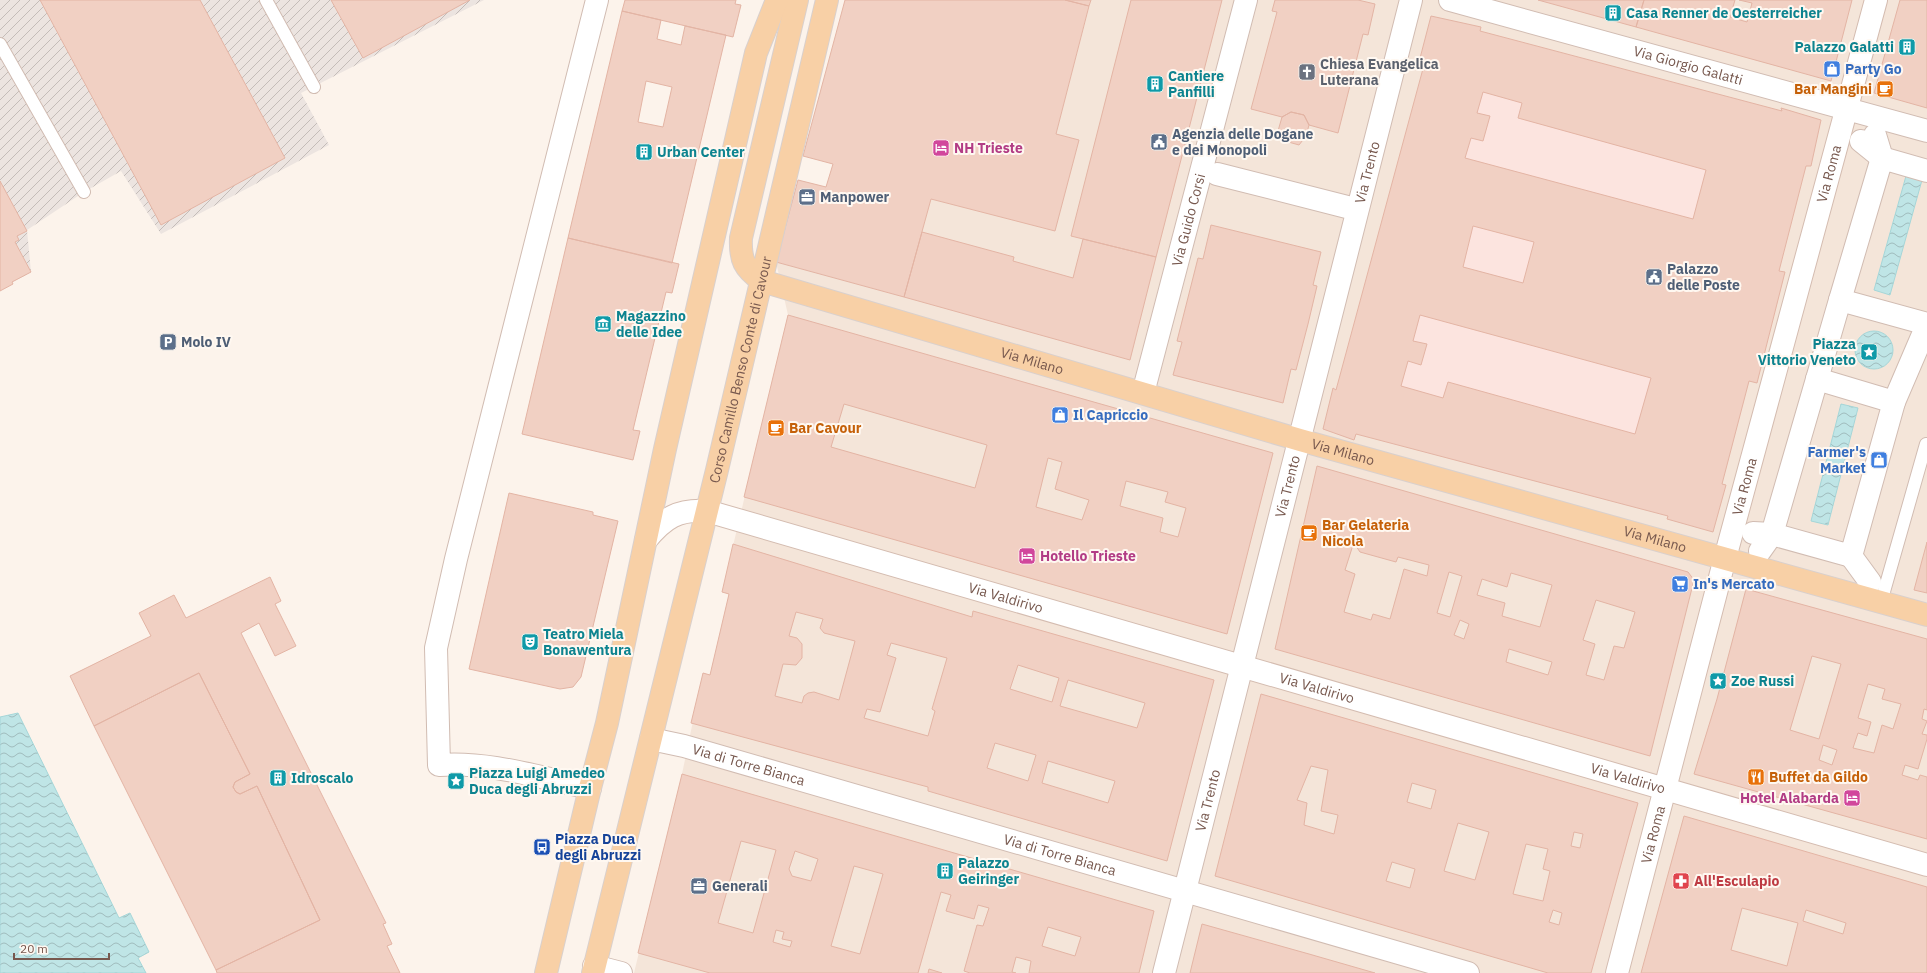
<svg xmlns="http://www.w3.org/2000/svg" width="1927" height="973" viewBox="0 0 1927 973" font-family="'IBM Plex Sans',sans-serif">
<defs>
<pattern id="industrial-furrows" width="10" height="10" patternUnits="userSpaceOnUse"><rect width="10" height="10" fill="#ece4e0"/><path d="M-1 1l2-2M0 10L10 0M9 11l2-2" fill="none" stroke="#c4bcb8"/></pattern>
<pattern id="water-waves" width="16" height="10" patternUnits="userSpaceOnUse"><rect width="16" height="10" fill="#bfe5e6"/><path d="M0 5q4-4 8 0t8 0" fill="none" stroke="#a0bcbd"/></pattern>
</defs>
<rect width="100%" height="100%" fill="#fcf3eb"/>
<path fill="#f4e5d9" d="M1091,0h836v973h-1293l48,-199 21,-101 7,2 19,-81 -7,-2 66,-277 -12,-53 128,35 27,-98 124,32 24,-91 -23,-6z"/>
<path fill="#fce4df" d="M1431,16l50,11 -1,4 302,80 -1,-3 40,12 -10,46h-5l-27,104 6,2 -28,111 -8,-2 -27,103 -55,35 1,-3 -312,-82 -2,6 -31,-11 10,-41 3,1 88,-324 -5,-3z"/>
<path fill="url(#industrial-furrows)" d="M0,0h484l-183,93 28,52 -168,89 -40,-63 -37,21 -57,38 4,42 -31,17z"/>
<path fill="url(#water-waves)" stroke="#a5d6d8" d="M1906,176l16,4 -32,115 -16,-5z
M1855 350a19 19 0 1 1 38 0a19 19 0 1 1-38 0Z
M1841,404l17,4 -30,117 -17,-4z
M18,713l101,205 11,-5 19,39 -11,6 8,15h-146v-256z"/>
<path fill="#f1d0c3" stroke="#e3b4a4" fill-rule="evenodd" d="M40,0h160l85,158 -124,67z
M331,0h139l-107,58z
M625,0h111l-1,4 6,1 -8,32 -111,-26z
M845,0h220l24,6 -33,128 23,6 -24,91 -124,-32 -27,98 -128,-35 22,-82 28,7 7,-23 -30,-8z
M1065,0h26l-2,6z
M1131,0h91l-66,257 -85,-21z
M1275,0h83l17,4 -7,31 -5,-1 -25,99 -29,-8 -5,-10 -13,-3 -9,5 -31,-8 26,-97 -5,-1z
M1538,0h106l-8,27z
M1644,0h91l-5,17 17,5 5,-19 -13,-3h113l-21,81 -195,-54z
M1900,0h27v108l-53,-15z
M622,11l39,9 -4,19 24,6 4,-19 41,9 -54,228 -104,-25zM646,81l26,6 -9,40 -25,-5z
M1431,16l50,11 -1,4 302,80 -1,-3 40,12 -10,46h-5l-27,105 6,1 -28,111 -8,-2 -27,103 4,1 -13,47 -46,-13 1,-3 -312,-82 -2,6 -31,-11 10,-41 3,2 88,-325 -5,-3zM1483,92l39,11 -4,15 188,52 -13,49 -228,-61 6,-20 12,3 7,-25 -13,-3zM1473,226l61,16 -11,41 -60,-16zM1420,315l231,63 -16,56 -187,-52 -5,16 -42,-12 7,-25 13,4 6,-21 -14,-3z
M1291,112l13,3 5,10 -3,11 -7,9 -14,-4 -7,-10 4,-14z
M0,181l27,50 -10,5 2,4 -4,2 16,30 -19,10 1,2 -13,7z
M1211,225l110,27 -8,33 4,1 -9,38 -12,46 -5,-1 -8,34 -110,-28 9,-33 -5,-1 21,-83 5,1z
M922,232l92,25 -1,4 60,17 10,-39 73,18 -26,103 -226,-63z
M568,238l111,26 -7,29 -6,-1 -33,138 7,1 -7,29 -111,-26z
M788,315l485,138 -46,181 -483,-137zM844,404l143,41 -12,43 -144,-41zM1048,458l14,4 -7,27 34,11 -7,20 -46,-13zM1126,481l42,11 -3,10 21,6 -8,29 -18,-5 3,-14 -43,-12z
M1317,466l371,106 6,8 -44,176 -375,-107zM1353,545l3,1 4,6 36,10 2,-5 31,8 -2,11 -23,-7 -14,50 -17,-5 -2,6 -27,-8 11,-38 -10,-4zM1449,572l13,4 -12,41 -13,-4zM1511,573l41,12 -12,42 -38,-11 3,-13 -28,-8 5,-16 25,8zM1596,600l39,12 -11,36 -10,-2 -10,34 -18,-5 9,-31 -12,-4zM1460,620l9,4 -5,15 -10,-4zM1509,649l43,13 -4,13 -42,-13z
M509,493l84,19v3l25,6 -37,156 -8,10 -13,2 -91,-20z
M1927,542v51l-13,-3z
M733,544l239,73 1,-6 241,69 -47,181 -239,-70v-4l-237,-64 12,-50 7,2 19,-81 -7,-2zM796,612l27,7 -3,9 4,5 31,8 -16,59 -25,-8 -6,1 -4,3 -2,7 -27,-7 8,-32 13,1 6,-7v-14l-5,-6 -8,-2zM891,643l56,15 -15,51 3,2 -7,25 -64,-18 3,-9 13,3 16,-54 -9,-3zM1018,665l41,13 -7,24 -42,-13zM1068,680l77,23 -8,25 -77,-22zM995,743l41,12 -8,26 -41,-13zM1048,761l67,20 -7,22 -66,-20z
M270,577l11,24 -6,3 21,42 -21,10 -16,-33 -18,10 145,290 -3,1 9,20 -5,2 13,27h-183l-1,-3 104,-50 -63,-134 -17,8 -4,-2 -3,-5 2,-5 15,-8 -51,-101 -105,53 -24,-50 81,-40 -12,-23 35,-18 12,23z
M1746,589l181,50v71l-3,-1 -2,10 5,2 -5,13 5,1v4l-9,30 -13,-4 -3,10 16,5 2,-5 7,2v62l-233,-65 23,-75zM1812,656l29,8 -22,75 -29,-9zM1868,684l17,5 -3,10 19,5 -8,25 -11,-4 -8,28 -21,-5 5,-15 9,3 4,-14 -13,-4zM1823,745l14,5 -5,15 -13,-5z
M199,673l51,101 -15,8 -2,5 3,5 4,2 17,-8 63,134 -104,50 -122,-244z
M1261,694l377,109 -47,170h-43l-333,-97zM1311,766l17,4 -7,41 17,4 -4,19 -30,-9 3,-22 -10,-3zM1412,783l24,7 -5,19 -24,-7zM1458,823l31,9 -14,48 -31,-9zM1574,832l9,2 -3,14 -9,-2zM1526,844l22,5 -5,20 7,2 -7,30 -30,-7zM1392,862l23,7 -5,19 -24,-7zM1553,910l9,3 -3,12 -10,-3z
M682,774l472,137 -15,62h-110l2,-12 -15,-4 -4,15 4,1h-46l-6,-2 13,-46 6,1 6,-18 -11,-3 -4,14 -28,-8 5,-16 -10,-3 -23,81h-208l-72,-20zM741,841l35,9 -23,83 -35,-10zM795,851l23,8 -7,22 -19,-5 -3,-7zM854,866l29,8 -23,80 -29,-8zM1048,927l33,10 -6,19 -33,-10zM776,930l8,2 -2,7 10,2 -2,6 -17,-5z
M1684,816l243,71v86h-286zM1742,908l56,15 -11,43 -56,-16zM1806,910l40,13 -3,11 -40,-13z
M1202,924l107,30 66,19h-185z
M929,969l13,4h-14z"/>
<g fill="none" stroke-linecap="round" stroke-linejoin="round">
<defs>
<path id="lane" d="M266,0l48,87
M0,44l84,148
M1881,602l45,-158"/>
<g id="street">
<path id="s1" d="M1450,0l477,131"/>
<path d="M1861,141l21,17 -7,-23"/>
<path d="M1927,171l-45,-13 -42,142 87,24"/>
<path d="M1217,174l130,33"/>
<path d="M1840,300l-68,234 79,22 43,-154 33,-77"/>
<path d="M1817,379l77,23"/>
<path id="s2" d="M1143,393l103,-393"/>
<path d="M1753,533l19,1 -12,17"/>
<path d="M1851,556l19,26"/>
<path id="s3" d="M651,739l33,7 784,227"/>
<path d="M590,788c-49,-10 -101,-27 -151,-23l-3,-117 20,-89 141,-559"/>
<path d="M594,966l27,7"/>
<path id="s4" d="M1164,973l247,-973"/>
</g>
<g id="secondary">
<path id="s5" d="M646,540c18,-22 32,-31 61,-29l1220,354"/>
<path id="s6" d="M1617,973l108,-415 151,-558"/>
</g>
<g id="primary">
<path id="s7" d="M797,0l-56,238c-1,22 3,30 21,43l538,159 627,175"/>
<path d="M546,973l44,-185 17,-65 58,-274 91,-396 21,-53"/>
<path id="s8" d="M593,973l124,-503 110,-470"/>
</g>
</defs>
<use href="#lane" stroke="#d1bcb2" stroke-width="14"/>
<use href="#street" stroke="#d1bcb2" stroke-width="24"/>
<use href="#secondary" stroke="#d4bcb0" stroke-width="24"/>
<use href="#primary" stroke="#d9d0cd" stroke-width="24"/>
<use href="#lane" stroke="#fff" stroke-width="12"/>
<use href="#street" stroke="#fff" stroke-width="22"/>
<use href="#secondary" stroke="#fff" stroke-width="22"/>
<use href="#primary" stroke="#f8d0a6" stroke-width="22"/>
</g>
<defs>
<symbol id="building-square" viewBox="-11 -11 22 22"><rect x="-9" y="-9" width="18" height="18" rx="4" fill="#0f9aa8" stroke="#fff8f1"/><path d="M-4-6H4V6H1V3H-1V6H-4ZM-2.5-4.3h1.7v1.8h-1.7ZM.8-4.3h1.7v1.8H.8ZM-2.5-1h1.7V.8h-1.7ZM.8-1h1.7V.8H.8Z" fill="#fff"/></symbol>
<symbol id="shop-square" viewBox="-11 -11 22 22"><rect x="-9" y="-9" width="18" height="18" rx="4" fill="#3f7fe0" stroke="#fff8f1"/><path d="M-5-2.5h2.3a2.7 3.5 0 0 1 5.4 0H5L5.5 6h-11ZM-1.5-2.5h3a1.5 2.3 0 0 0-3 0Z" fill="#fff"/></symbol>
<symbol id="church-square" viewBox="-11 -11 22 22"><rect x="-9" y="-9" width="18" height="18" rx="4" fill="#6b7280" stroke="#fff8f1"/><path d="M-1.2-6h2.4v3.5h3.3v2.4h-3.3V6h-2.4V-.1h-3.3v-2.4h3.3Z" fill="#fff"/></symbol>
<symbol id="cafe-square" viewBox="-11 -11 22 22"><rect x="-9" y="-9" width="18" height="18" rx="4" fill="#e8710a" stroke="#fff8f1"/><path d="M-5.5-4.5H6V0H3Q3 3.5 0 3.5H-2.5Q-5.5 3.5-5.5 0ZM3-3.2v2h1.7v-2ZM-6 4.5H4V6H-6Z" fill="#fff"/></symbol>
<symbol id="civic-square" viewBox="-11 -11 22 22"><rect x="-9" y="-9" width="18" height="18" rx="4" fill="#5c6f8a" stroke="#fff8f1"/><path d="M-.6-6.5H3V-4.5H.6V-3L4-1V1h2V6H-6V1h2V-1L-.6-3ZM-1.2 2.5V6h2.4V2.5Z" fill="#fff"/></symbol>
<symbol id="hotel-square" viewBox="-11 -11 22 22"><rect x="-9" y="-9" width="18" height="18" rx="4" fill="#d1479c" stroke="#fff8f1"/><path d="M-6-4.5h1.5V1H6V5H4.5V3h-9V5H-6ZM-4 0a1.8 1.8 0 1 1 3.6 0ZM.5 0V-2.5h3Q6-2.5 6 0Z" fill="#fff"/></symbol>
<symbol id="office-square" viewBox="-11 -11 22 22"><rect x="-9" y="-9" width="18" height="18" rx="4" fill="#5c6f8a" stroke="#fff8f1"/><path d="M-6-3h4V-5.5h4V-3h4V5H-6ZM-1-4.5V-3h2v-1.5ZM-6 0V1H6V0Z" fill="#fff"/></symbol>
<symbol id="museum-square" viewBox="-11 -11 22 22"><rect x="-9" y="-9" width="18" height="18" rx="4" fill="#0f9aa8" stroke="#fff8f1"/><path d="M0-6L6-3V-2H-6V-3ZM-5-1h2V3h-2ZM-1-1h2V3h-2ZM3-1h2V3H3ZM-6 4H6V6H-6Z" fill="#fff"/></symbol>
<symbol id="parking-square" viewBox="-11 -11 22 22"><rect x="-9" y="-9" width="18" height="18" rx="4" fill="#5c6f8a" stroke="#fff8f1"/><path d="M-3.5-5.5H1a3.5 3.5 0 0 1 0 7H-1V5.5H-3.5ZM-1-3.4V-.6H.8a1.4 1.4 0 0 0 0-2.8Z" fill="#fff"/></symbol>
<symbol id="sight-square" viewBox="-11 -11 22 22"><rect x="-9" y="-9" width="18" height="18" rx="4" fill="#0f9aa8" stroke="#fff8f1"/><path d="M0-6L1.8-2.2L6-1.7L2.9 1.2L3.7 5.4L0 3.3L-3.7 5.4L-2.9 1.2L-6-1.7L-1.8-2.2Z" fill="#fff"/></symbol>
<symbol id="supermarket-square" viewBox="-11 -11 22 22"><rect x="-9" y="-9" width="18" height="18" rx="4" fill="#3f7fe0" stroke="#fff8f1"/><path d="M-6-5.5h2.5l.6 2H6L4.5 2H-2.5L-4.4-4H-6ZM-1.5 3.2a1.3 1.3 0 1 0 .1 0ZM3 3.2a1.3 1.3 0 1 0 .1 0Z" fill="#fff"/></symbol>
<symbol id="theatre-square" viewBox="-11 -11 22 22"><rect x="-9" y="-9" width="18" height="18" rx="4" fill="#0f9aa8" stroke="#fff8f1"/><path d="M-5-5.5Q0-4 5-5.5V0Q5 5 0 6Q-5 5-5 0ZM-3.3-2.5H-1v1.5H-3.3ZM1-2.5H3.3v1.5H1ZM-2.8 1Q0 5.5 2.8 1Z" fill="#fff"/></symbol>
<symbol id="restaurant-square" viewBox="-11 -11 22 22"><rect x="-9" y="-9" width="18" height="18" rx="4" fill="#e8710a" stroke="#fff8f1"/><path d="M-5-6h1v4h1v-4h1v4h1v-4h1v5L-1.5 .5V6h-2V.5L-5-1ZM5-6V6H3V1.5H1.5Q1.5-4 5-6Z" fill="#fff"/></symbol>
<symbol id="bus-square" viewBox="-11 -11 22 22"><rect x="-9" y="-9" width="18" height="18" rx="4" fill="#1a4fb4" stroke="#fff8f1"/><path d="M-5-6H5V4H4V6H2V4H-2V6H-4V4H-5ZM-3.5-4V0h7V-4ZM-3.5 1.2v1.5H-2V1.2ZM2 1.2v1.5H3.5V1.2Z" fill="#fff"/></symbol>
<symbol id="pharmacy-square" viewBox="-11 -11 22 22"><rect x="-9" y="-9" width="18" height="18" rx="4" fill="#e0444e" stroke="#fff8f1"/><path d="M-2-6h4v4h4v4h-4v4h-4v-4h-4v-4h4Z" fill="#fff"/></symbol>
</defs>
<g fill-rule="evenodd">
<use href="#building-square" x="1603" y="3" width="20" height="20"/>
<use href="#building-square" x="1897" y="37" width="20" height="20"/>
<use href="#shop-square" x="1822" y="59" width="20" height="20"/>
<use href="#church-square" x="1297" y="62" width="20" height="20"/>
<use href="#building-square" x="1145" y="74" width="20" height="20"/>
<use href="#cafe-square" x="1875" y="79" width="20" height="20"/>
<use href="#civic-square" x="1149" y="132" width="20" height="20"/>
<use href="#hotel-square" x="931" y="138" width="20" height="20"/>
<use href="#building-square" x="634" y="142" width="20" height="20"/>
<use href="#office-square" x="797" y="187" width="20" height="20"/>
<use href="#civic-square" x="1644" y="267" width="20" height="20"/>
<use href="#museum-square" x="593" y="314" width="20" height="20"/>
<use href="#parking-square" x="158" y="332" width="20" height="20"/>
<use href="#sight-square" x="1859" y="342" width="20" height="20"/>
<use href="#shop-square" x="1050" y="405" width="20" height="20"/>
<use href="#cafe-square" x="766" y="418" width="20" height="20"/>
<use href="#shop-square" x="1869" y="450" width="20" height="20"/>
<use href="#cafe-square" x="1299" y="523" width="20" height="20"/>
<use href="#hotel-square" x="1017" y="546" width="20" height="20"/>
<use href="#supermarket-square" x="1670" y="574" width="20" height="20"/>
<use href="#theatre-square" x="520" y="632" width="20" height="20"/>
<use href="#sight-square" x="1708" y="671" width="20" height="20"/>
<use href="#restaurant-square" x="1746" y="767" width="20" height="20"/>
<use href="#building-square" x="268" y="768" width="20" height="20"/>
<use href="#sight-square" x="446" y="771" width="20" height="20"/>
<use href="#hotel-square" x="1842" y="788" width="20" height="20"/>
<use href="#bus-square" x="532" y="837" width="20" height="20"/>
<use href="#building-square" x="935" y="861" width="20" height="20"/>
<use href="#pharmacy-square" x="1671" y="871" width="20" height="20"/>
<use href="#office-square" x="689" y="876" width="20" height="20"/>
</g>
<g text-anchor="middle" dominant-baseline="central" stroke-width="4" stroke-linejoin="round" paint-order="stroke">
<g font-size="14" font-weight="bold" fill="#0d838f" stroke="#fff8f1" text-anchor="start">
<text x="1626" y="13">Casa Renner de Oesterreicher</text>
<text x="1894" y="47" text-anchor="end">Palazzo Galatti</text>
<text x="1168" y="76">Cantiere<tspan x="1168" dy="16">Panfilli</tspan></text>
<text x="657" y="152">Urban Center</text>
<text x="616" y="316">Magazzino<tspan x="616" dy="16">delle Idee</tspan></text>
<text x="1856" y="344" text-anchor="end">Piazza<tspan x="1856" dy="16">Vittorio Veneto</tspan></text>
<text x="543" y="634">Teatro Miela<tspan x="543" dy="16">Bonawentura</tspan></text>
<text x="1731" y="681">Zoe Russi</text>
<text x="469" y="773">Piazza Luigi Amedeo<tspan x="469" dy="16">Duca degli Abruzzi</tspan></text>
<text x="291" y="778">Idroscalo</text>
<text x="958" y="863">Palazzo<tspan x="958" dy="16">Geiringer</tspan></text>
</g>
<g font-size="14" font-weight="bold" fill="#5b616d" stroke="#fff8f1" text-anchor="start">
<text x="1320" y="64">Chiesa Evangelica<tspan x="1320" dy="16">Luterana</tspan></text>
</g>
<g font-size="14" fill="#77584e" stroke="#fff8f1">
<text stroke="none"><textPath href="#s1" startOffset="247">Via Giorgio Galatti</textPath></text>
<text stroke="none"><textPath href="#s4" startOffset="826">Via Trento</textPath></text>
<text stroke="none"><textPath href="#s6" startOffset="827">Via Roma</textPath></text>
<text stroke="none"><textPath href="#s2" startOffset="179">Via Guido Corsi</textPath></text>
<text stroke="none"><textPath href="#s7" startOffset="577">Via Milano</textPath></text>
<text stroke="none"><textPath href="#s8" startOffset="621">Corso Camillo Benso Conte di Cavour</textPath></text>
<text stroke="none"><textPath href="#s7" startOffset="901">Via Milano</textPath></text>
<text stroke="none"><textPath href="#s6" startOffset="503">Via Roma</textPath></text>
<text stroke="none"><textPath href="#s4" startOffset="502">Via Trento</textPath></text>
<text stroke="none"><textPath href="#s7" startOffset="1225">Via Milano</textPath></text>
<text stroke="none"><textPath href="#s5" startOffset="382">Via Valdirivo</textPath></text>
<text stroke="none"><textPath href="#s5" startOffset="706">Via Valdirivo</textPath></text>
<text stroke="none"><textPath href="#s3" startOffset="101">Via di Torre Bianca</textPath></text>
<text stroke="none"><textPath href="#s5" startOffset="1030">Via Valdirivo</textPath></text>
<text stroke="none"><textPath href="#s4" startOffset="178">Via Trento</textPath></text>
<text stroke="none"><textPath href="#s6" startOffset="143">Via Roma</textPath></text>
<text stroke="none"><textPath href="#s3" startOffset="425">Via di Torre Bianca</textPath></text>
</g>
<g font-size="14" font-weight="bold" fill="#366cbe" stroke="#fff8f1" text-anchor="start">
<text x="1845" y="69">Party Go</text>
<text x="1073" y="415">Il Capriccio</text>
<text x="1866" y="452" text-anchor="end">Farmer's<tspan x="1866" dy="16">Market</tspan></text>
<text x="1693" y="584">In's Mercato</text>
</g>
<g font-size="14" font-weight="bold" fill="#c56008" stroke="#fff8f1" text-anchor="start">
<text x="1872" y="89" text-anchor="end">Bar Mangini</text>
<text x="789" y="428">Bar Cavour</text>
<text x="1322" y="525">Bar Gelateria<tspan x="1322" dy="16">Nicola</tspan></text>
<text x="1769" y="777">Buffet da Gildo</text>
</g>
<g font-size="14" font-weight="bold" fill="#4e5e75" stroke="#fff8f1" text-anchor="start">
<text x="1172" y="134">Agenzia delle Dogane<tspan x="1172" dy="16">e dei Monopoli</tspan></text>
<text x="820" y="197">Manpower</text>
<text x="1667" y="269">Palazzo<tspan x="1667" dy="16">delle Poste</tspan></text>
<text x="181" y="342">Molo IV</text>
<text x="712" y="886">Generali</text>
</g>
<g font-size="14" font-weight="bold" fill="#b23c85" stroke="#fff8f1" text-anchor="start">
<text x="954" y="148">NH Trieste</text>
<text x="1040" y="556">Hotello Trieste</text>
<text x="1839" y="798" text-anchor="end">Hotel Alabarda</text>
</g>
<g font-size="14" font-weight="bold" fill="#164399" stroke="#fff8f1" text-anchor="start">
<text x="555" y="839">Piazza Duca<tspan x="555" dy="16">degli Abruzzi</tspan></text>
</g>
<g font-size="14" font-weight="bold" fill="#be3a42" stroke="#fff8f1" text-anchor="start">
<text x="1694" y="881">All'Esculapio</text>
</g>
</g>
<path d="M14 953v6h95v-6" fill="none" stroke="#77584e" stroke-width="2"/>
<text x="20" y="953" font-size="12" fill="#77584e" stroke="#fff8f1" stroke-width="3" paint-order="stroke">20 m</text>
</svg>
